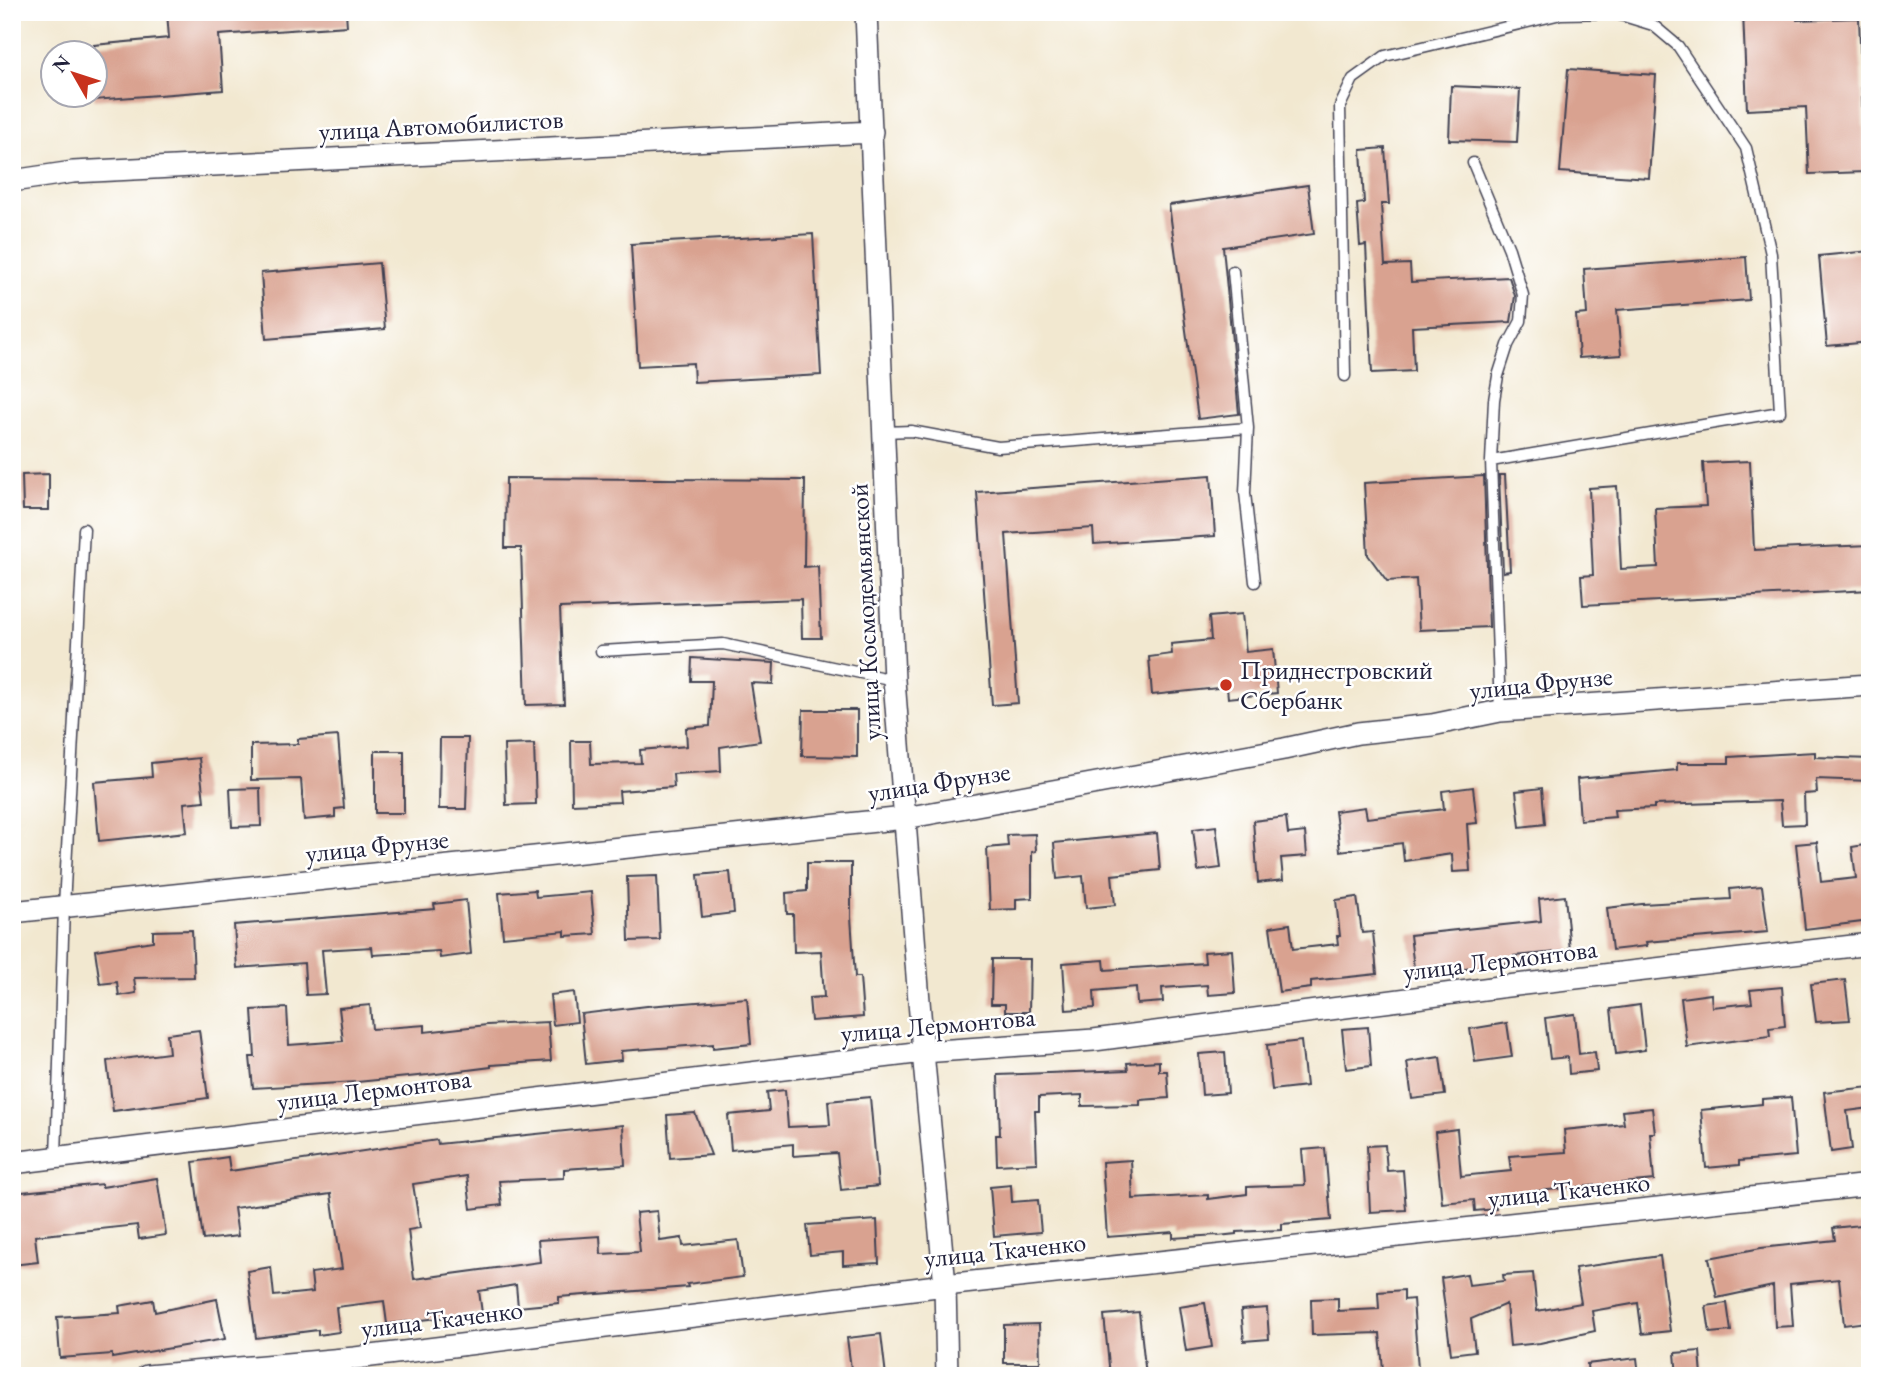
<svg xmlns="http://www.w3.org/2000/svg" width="1882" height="1388" viewBox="0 0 1882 1388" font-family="'EB Garamond',serif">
<rect width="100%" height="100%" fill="#fff"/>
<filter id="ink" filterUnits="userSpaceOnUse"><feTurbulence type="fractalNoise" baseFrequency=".0143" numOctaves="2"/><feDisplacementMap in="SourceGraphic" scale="14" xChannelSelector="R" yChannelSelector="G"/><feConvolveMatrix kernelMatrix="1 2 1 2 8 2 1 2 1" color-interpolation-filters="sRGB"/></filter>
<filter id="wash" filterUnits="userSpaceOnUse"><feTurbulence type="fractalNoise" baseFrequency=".00686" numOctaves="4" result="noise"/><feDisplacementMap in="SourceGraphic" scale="28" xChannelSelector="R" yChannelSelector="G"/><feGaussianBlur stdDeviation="1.57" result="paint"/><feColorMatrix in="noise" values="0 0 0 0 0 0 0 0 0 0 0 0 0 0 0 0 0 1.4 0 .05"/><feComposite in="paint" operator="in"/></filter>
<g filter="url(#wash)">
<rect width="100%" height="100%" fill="#f2e8d0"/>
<g id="blocks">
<path fill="#d9a290" d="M167,12h179l1,14 -128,9 4,55 -129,10v-55l75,-7z
M1743,12h53l1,8 62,-2 6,154 -56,2 -3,-67 -59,3z
M1568,69l88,6 -7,103 -89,-6z
M1451,86l69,3 -3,53 -68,-2z
M1385,148l4,56h-8l4,61 25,-1 1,18 98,-5 6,19 -4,26 -99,5 2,44 -42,2 -6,-128 -6,1 -3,-42 7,-1 -3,-53z
M1308,185l6,49 -91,13 16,167 -41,5 -29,-214z
M813,234l8,141 -127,7 -1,-19 -55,3 -7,-122z
M1870,251v91l-43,4 -8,-90z
M1746,257l3,43 -132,10 4,45 -42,3 -3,-43 11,-1 -3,-45z
M379,263l6,66 -119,10 -5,-66z
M1750,461l4,89 116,-5v45l-287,15 -2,-29 12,-1 -4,-87 28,-2 4,83 37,-2 -3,-59 51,-2 -3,-43z
M49,474v36h-26l-1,-35z
M1211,475l4,61 -121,8 -1,-16 -87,6 12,169 -26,2 -15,-213z
M1499,475h6l5,96 -7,1z
M1484,476l5,151 -70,3 -3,-51 -29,2 -19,-26 -4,-72z
M506,478l299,2 -1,87 14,-1 3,72h-19l-1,-39 -241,9 4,96 -38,1 -5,-157h-16z
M1242,614l4,38 27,-3 4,44 -49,5 -1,-11 -75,8 -3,-38 23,-3 -1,-10 40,-4 -2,-23z
M692,658l82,5 -1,21 -22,-1 9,58 -40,6 1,24 -48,3 1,13 -55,4 1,11 -48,2 -1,-63h19l1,23 50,-1 -1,-13 47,-4 -1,-18 24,-2 2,-45h-21z
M803,710h54v47l-55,-1z
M338,736l6,72 -9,1v8l-31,3 -3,-41 -50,1v-35l47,-1v-5z
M440,738h28l-2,71h-27z
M534,744l2,60 -30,1 -2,-60z
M375,751h29v62h-29z
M1815,752v5l55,2v22l-54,-2 1,14 -13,1 1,30 -23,1 -2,-24 -126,4v3l-40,2 1,7 -35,3 -3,-41 100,-9v-7h52v-6z
M199,758l5,43 -20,2 3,29 -88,9 -5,-59 58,-5 -1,-14z
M1473,787l4,36 -10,1 3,47 -17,1 -1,-18 -48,7 -2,-18 -62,8 -5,-40 30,-4 2,11 77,-9 -2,-18z
M260,788l1,38 -29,1 -2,-38z
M1542,788l3,36 -25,3 -4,-36z
M1286,817l2,17 17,-2 2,24 -26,2 2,22 -25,3 -5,-62z
M1216,826l5,42 -23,3 -5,-42z
M1157,833l3,37 -48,5 3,30 -29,3 -3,-32 -26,3 -3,-36z
M1035,834l1,17 -4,1v46l-16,1v10l-26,1 -3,-62 21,-2 -1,-11z
M1817,842l4,40 35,-4 -4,-31 18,-3v77l-65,8 -9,-85z
M807,863h44v54l4,60h5l3,40 -52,4 -2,-23 15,-1 -3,-46 -27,1 -1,-38h-6l-1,-21 21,-2z
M730,872l4,41 -32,4 -4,-42z
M657,876l3,64 -31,1 -2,-64z
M1762,886l6,46 -122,10 1,4 -35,4 -5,-42 35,-4 89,-5 -1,-10z
M535,890l1,7 55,-5 4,42 -30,2v-5l-62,6 -4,-44z
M1565,896l5,55 -56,5 1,6 -100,14 -5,-41 131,-14 -2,-22z
M1357,897l5,36 11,-1 4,42 -66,7v7l-32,4 -9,-65 20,-3 3,25 45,-5 -1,-8h3l-4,-36z
M466,900l5,54 -31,4 -1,-7 -66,4 -1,-8 -50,3 4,44 -20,1 -2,-32 -67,5 -3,-43 201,-16 -1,-5z
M192,930l2,47 -60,1 2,15 -17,3 -2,-14 -17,2 -5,-34 58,-9v-10z
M1232,950l3,43 -27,2 -1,-10 -45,3 1,14 -26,2 -1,-17 -42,4 1,17 -29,2 -3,-47 41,-3 1,10 100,-7 -1,-11z
M992,959h38l-1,53h-24v-8h-14z
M1845,980l5,40 -34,2 -5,-38z
M1782,987l3,39 -16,2 1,8 -83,11 -6,-49 30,-4 1,13 40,-4 -2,-13z
M574,992l3,30 -24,3 -3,-30z
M747,998l4,46 -38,4v-4l-92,7 1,9 -36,4 -5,-50 66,-8z
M370,1005l2,24 53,-4v7l62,-7 61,-3 3,39 -60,4v2l-63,8 -71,7 -104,6 -3,-31h5l-3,-47 35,-2 2,37 54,-4 -4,-33z
M1640,1005l5,45 -29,4 -5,-45z
M1575,1014l4,40 16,-2 2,19 -28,3 -1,-17 -18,2 -5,-41z
M1507,1023l5,34 -37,5 -5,-33z
M1368,1027l3,39 -25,3 -4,-40z
M199,1030l9,68 -95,13 -6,-50 62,-8 -2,-19z
M1301,1041l5,45 -34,4 -5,-45z
M1225,1052l3,41 -26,2 -3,-41z
M1440,1057l5,38 -33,4 -5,-37z
M1159,1061v10h8l2,27 -29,2v5l-58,1v-11l-43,2v14h-4l2,52 -40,2 -1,-30h4l-2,-60 130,-5 -1,-7z
M1870,1087v21l-23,3 5,38 -21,3 -7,-60z
M785,1090l3,37 42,-2 -2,-24 42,-4 8,89 -37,4 -4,-37 -44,3v-12l-62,6 -3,-35 41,-4 -2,-19z
M1791,1097l5,59 -57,5v4l-33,3 -5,-58 61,-6v-5z
M1652,1108l3,25h-5l4,47 -160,15 2,14 -21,2 -1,-11 -32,3 -7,-71 22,-3 4,47 50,-5 -2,-15 57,-4 -2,-22 60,-6 -2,-13z
M695,1113l16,42 -41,3 -3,-43z
M623,1125l2,40 -61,4v9l-65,3 3,24 -31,4 -4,-33 -54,8 7,44 -12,2 6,49 126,-17 -2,-22 62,-4 1,18 39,-2 -4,-39 21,-2 3,30 22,-3 1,8 55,-6 5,37 -56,7 1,3 -129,10v6l-41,4 -2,-22 -37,6 3,22 -95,11 -3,-23 -48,6 3,25 -21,3v-5l-62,8 -9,-67 24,-4 3,29 39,-4 -2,-19 31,-4 -11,-75 -97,14 4,28 -35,4 -10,-78 35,-5 2,14 207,-31 1,4z
M1385,1145l2,26 16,-1 3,40 -36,2 -3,-66z
M1325,1148l6,72 -49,4v6l-46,2v2l-18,2 -1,-1 -44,3v-6l-66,5 -5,-75 29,-2 2,39 75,-4v4l39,-5v-7l58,-2 -3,-35z
M157,1178l9,57 -27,4 -2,-14 -102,11 3,26 -26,3v-72l90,-9v3z
M1011,1185l1,17 26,-2 3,32 -47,4 -4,-49z
M877,1220l2,43 -36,2v-13l-33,3 -3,-30z
M1870,1224v66l-6,1 3,31 -23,3 -5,-46 -49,5 3,42 -18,1 -2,-41 -56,12 -8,-40 52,-10 74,-8 -2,-12z
M1660,1256l10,75 -28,3 -4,-31 -46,8 3,20 -55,12 -30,3 -4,-42 -35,15 4,32 -24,3 -10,-76 26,-4 2,11 35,-4 -1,-6 30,-2 4,38 44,-8 -6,-35z
M1404,1290v10l9,-1 5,70 -35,2 -3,-38 -68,2 -1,-36 27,-1v13l41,-2 -1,-17z
M217,1299l8,40 -113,19v-4l-52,4 -3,-41 63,-4 -1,-7 34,-6 2,12z
M1205,1303l7,44 -26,4 -7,-44z
M1727,1303l4,28 -21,2 -4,-27z
M1267,1308l2,31 -25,2 -3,-31z
M1139,1312l7,64h-36l-6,-61z
M1039,1324l1,39h-36v-38z
M881,1334l5,42h-34l-5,-38z
M1700,1351l2,25h-25l-2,-23z
M1637,1358l2,18h-51l-1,-12z"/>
</g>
</g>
<g filter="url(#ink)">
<use href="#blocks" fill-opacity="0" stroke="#414051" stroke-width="2"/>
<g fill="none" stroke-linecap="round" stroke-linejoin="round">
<defs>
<path id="service" d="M1473,163l36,86 14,46 -2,26 -13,24 -10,31 -4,24 -3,61 9,250
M1233,271l15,157 -3,65 10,89
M1345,376l-5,-270 13,-27 32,-23 176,-42 53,-1 39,12 25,21 68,102 25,106 9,158 -289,49
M884,432l27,-1 87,16 250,-19
M601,651l122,-7 171,36
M56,1157l8,-251 20,-377"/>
<path id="minor" d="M866,12l28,668 29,372 22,233 2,91
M12,181l61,-9 799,-40
M12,912l893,-94 379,-69 74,-16 74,-8 68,-14 370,-26
M12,1163l911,-111 171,-12 405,-53 371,-43
M147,1376l208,-18 590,-73 925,-100"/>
</defs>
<use href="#service" stroke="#414051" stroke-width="13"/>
<use href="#minor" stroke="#414051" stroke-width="24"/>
<use href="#service" stroke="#fff" stroke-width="10"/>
<use href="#minor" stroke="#fff" stroke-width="21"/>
</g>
</g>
<circle fill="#c8321e" stroke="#fff" stroke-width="2.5" cx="1226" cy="685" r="7"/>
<g text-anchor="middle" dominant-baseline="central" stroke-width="5" stroke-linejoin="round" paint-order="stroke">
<g font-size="26" fill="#22223b" stroke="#fff">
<text transform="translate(441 125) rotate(-3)">улица Автомобилистов</text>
<text transform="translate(865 612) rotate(-93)">улица Космодемьянской</text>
<text transform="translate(1541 683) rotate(-6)">улица Фрунзе</text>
<text transform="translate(939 782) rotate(-9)">улица Фрунзе</text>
<text transform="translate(377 846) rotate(-6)">улица Фрунзе</text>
<text transform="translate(1500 960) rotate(-7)">улица Лермонтова</text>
<text transform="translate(938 1025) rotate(-5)">улица Лермонтова</text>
<text transform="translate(374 1090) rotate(-7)">улица Лермонтова</text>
<text transform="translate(1569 1190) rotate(-6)">улица Ткаченко</text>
<text transform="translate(1005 1250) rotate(-6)">улица Ткаченко</text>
<text transform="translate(442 1319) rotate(-7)">улица Ткаченко</text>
</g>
<g font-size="26" fill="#22223b" stroke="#fff" text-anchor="start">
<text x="1240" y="670">Приднестровский<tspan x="1240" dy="30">Сбербанк</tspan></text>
</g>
</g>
<rect width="1882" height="1388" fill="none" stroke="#fff" stroke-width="42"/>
<g transform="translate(74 74) rotate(309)"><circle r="33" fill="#ffffff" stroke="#a7a7b1" stroke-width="2"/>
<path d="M0-5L12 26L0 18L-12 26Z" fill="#c8321e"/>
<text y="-10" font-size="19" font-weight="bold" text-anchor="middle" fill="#22223b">N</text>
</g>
</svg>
